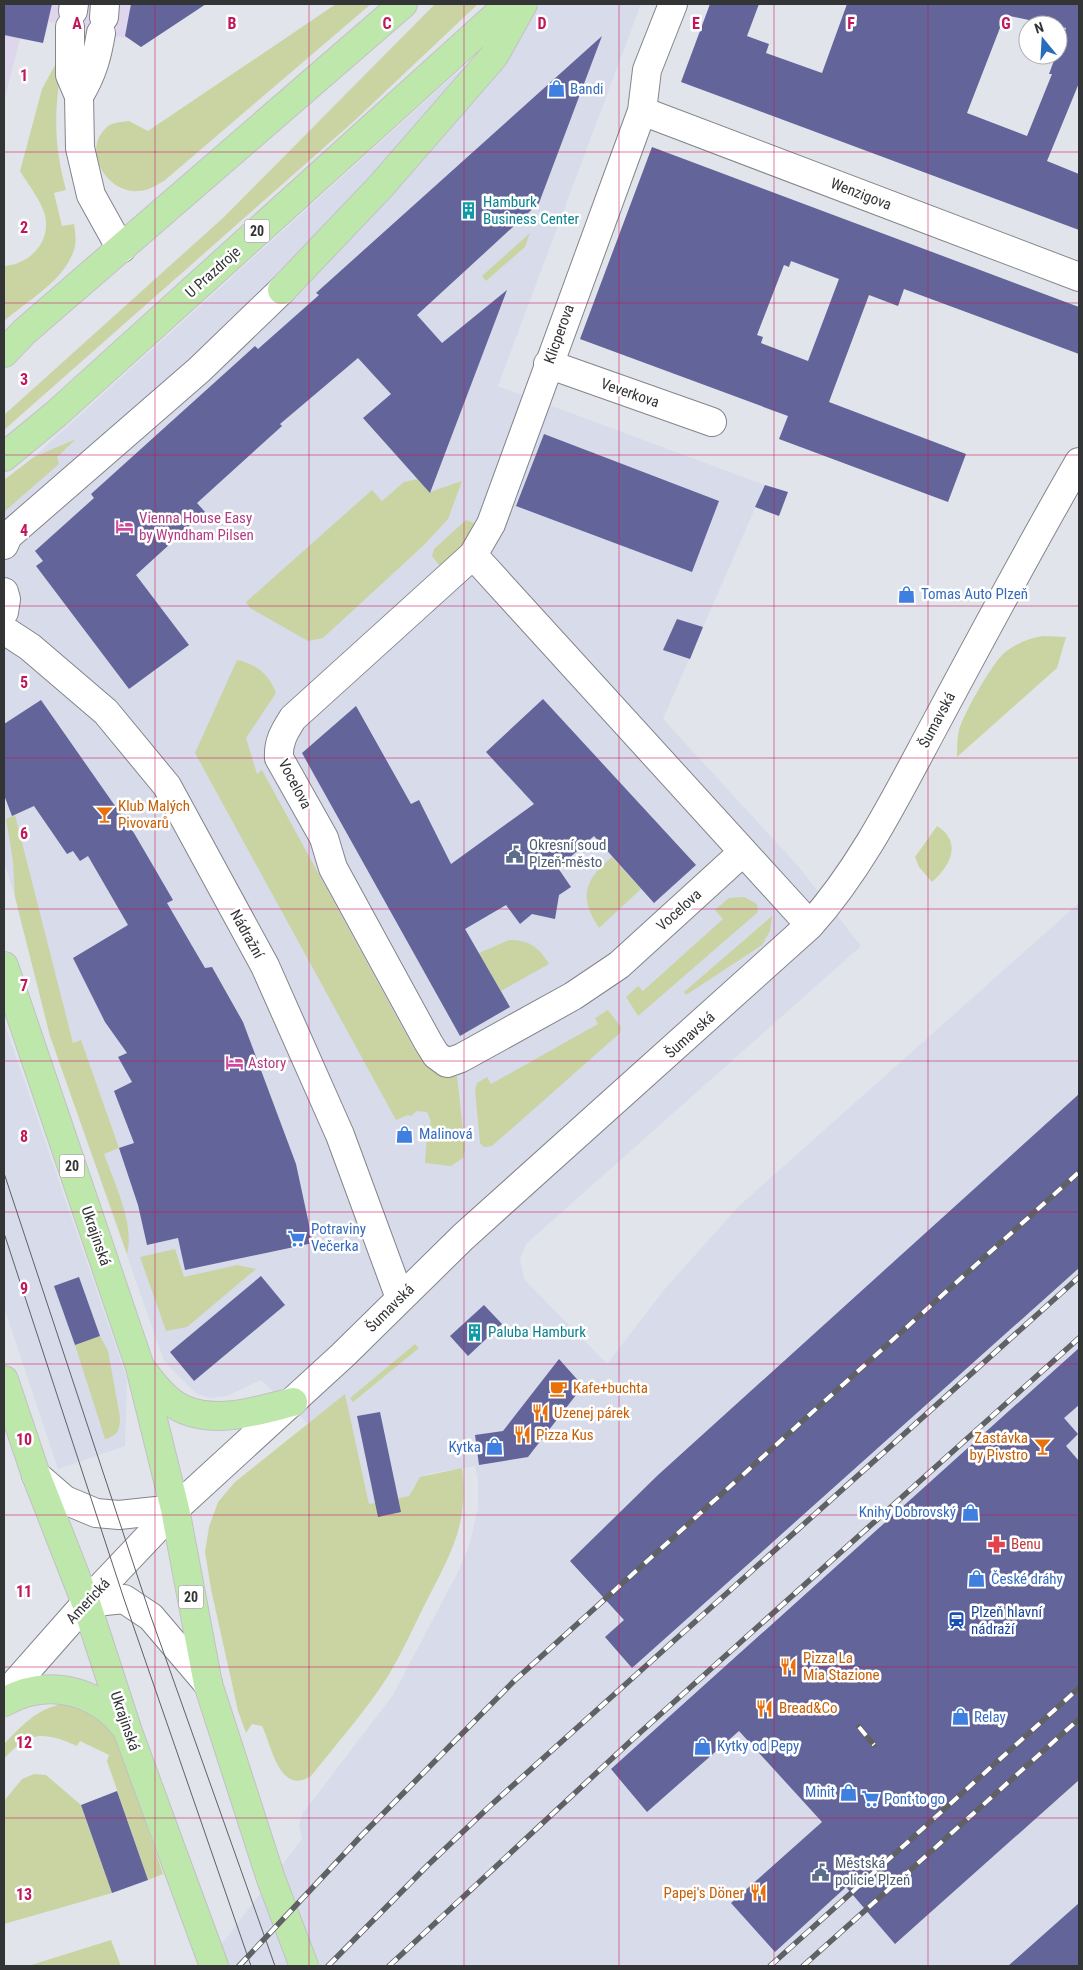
<svg xmlns="http://www.w3.org/2000/svg" width="1083" height="1970" viewBox="0 0 1083 1970" font-family="'Roboto Condensed',sans-serif">
<rect width="100%" height="100%" fill="#e2e4eb"/>
<path fill="#d7dbea" d="M542,4h99l-143,382 267,99 -102,234 135,147 63,80 -335,298 -6,14 4,21 83,85 57,-74 75,-84 340,-303v1018l-9,-10 -62,55h-803l97,-127 -3,-14 4,-12 90,-118 66,-125 10,-24 9,-38v-27l-3,-15 -47,8 -14,12 -5,10 -40,8 -24,-109 -37,29 -47,-44 -34,16 -16,2 -14,-4 -33,-33 -114,-325 -35,-139 -11,-36v-381l30,-23 416,-378z
M4,1022l123,357 -2,67 -67,23 -54,-162z"/>
<path fill="#ddd6ec" d="M4,4h202l-65,43 -12,-8 -80,-17 -6,21 -23,-4 -16,62z"/>
<path fill="#cad4a3" d="M336,4h35l-207,177c-8,4 -16,10 -25,10 -33,3 -58,-42 -32,-64 6,-5 15,-5 22,-6l19,10z
M435,4h43l-125,118 -349,308v-15l220,-198z
M55,65l6,5c-7,44 -7,76 5,120l-12,3 8,33 12,-2c1,8 3,18 0,26 -10,31 -47,51 -70,71v-55c27,-2 49,-26 40,-54 -5,-14 -16,-28 -24,-41l22,-82z
M530,233l-5,14 -39,34 -4,-5z
M76,439l-19,18 2,7 -55,48v-32l30,-23z
M418,479l12,13 32,-11 -14,38 -24,26 -101,93 -15,3 -58,-33 -4,-6 126,-112 10,11 22,-19z
M466,520l10,4 -18,28 -16,17 -10,-13 2,-7z
M1043,636l23,1 -9,31 -100,89c0,-9 0,-18 2,-27 5,-17 32,-65 45,-77 11,-9 25,-15 39,-17z
M237,660c19,4 32,14 39,33l-30,45 11,36 5,-4 151,277c14,20 20,25 44,29l8,72 -2,10 -12,8 -26,-3 2,-27 4,-15 -4,-9 -10,-1 -6,5 -3,-1 -12,5 -201,-367z
M15,815l58,228 8,-3 38,108 -15,6c10,28 31,70 23,100l-77,-218 -35,-139 -2,-36 -7,-42z
M937,826c26,16 13,41 -5,56l-13,-15 -4,-10z
M612,857l29,32 -42,39c-21,-31 -14,-49 13,-71z
M744,897l13,7 1,8 -120,104 -12,-19 12,-11 5,5 80,-72 -8,-9 14,-12z
M772,916l-2,15 -8,14 -76,50 -2,-3z
M509,940c19,-1 31,8 40,24l-48,27 -22,-38z
M608,1010l13,17 -1,6 -128,113 -8,1 -4,-4 -5,-53 2,-7 10,-6 4,7 107,-60 -3,-6z
M175,1249l9,28 53,-12 19,4 -69,58 -21,4 -26,-74z
M100,1336l8,15 12,66c0,12 -2,19 -15,22l-30,-94z
M415,1344l4,4 -66,54 -3,-4z
M345,1394l24,110 40,-8 11,-19 42,-9c7,58 -12,87 -37,136 -12,24 -23,49 -37,72 -22,35 -51,67 -77,100 -32,20 -39,-30 -49,-50l-10,-2 -6,9 -8,-22 -27,-122 -6,-37 4,-25 9,-25 17,-20z
M63,1704l32,7 23,28 45,135 -15,6 -41,-119 2,-6 -29,-14 -3,5c-34,-15 -48,-15 -73,13v-15c18,-18 33,-36 59,-40z
M34,1774l12,1 35,30 31,88 -108,31v-123l18,-22z
M111,1940l10,26h-93z"/>
<path fill="#63649a" fill-rule="evenodd" d="M4,4h48l-9,39 -39,-8z
M131,4h75l-65,43 -16,-11z
M710,4h49l-12,32 22,8 -3,9 56,20 25,-69h232v79l-32,78 32,13v56l-398,-148zM1005,15l61,13 -8,27h-2l-7,19h3l-25,62 -60,-23z
M602,36l-63,167 -122,112 25,28 65,-53 -77,203 -67,-75 28,-24 -33,-36 -78,66 2,2 -85,77 8,9 -69,63 53,70 -60,44 -93,-123 7,-5 -8,-10 59,-53 -3,-4 164,-148 3,3 61,-54 -3,-2z
M652,147l427,160v47l-175,-65 -6,17 -29,-11 -40,107 137,52 -18,48 -169,-63 9,-23 -208,-77zM791,261l48,18 -31,82 -47,-18 2,-6 -6,-2 27,-70 5,2z
M544,434l175,67 -27,71 -176,-66z
M765,485l23,7 -9,24 -24,-9z
M677,619l26,8 -13,32 -27,-9z
M543,699l153,166 -42,38 -60,-67 -36,32 13,19 -12,8 -4,24 -23,-5 -12,10 -14,-19 -41,24 45,78 -50,29 -158,-283 54,-47 55,98 8,-4 32,64 83,-60 -48,-52z
M41,700l93,133 39,67 -6,3 38,65 7,-1 31,55 53,142 17,79 -128,27 -7,-32 -31,7 -9,-40 -19,-57 15,-5 -20,-52 18,-9 -14,-25 9,-4 -22,-31 -32,-64 55,-33 -40,-69 -8,5 -7,-10 -6,3 -33,-48 -22,10 -8,-21v-71z
M1079,1094v174l-447,400 -27,-31 19,-17 -54,-59 88,-86z
M261,1276l24,29 -91,76 -24,-29z
M79,1277l21,59 -25,9 -21,-59z
M484,1305l18,19 -34,32 -18,-20z
M1079,1348v57l-15,13 14,16 -12,12 13,15v319l-184,164 -49,-57 -71,65 -44,-49 91,-81 -83,-91 -92,81 -36,-43z
M559,1359l24,27 -55,71 -49,8 -4,-30 28,-4z
M380,1412l21,100 -23,5 -21,-101z
M117,1791l31,89 -36,13 -31,-88z
M1079,1903v63h-71z"/>
<g fill="none" stroke-linecap="round" stroke-linejoin="round">
<defs>
<path id="pedestrian" d="M73,11l1,-7
M104,17l1,-13"/>
<path id="minor" d="M673,4l-26,66 -5,41 -151,413 -18,31 -180,163c-9,14 -15,24 -14,40l45,80 9,30 95,174 8,13 11,8 14,-5 112,-62 46,-31 124,-113
M70,27v48l9,21 1,52 11,47 30,54
M79,96c13,-21 18,-39 22,-63
M642,111l437,166
M548,364l164,58
M4,545l4,-9 191,-166 83,-80
M473,555l337,370
M4,592l2,7 -2,13
M4,630l26,17 76,65 61,74 98,180 75,169 60,163
M36,1475l29,25 31,13 23,2 56,-6 168,-154 120,-118 347,-312c51,-57 86,-128 122,-195 48,-90 96,-180 147,-268"/>
<path id="tertiary" d="M86,1603l38,-4 27,18 57,67
M4,1696l82,-93 89,-94"/>
<path id="primary" d="M282,290l99,-104 113,-130 29,-52
M4,353l20,-21 379,-328
M4,457l52,-43 453,-410
M4,966l136,401 35,142 33,175 63,195 33,87
M143,1371c11,14 24,32 42,39 34,14 75,0 108,-8
M4,1380l32,95 50,128 42,129 86,234
M4,1702c42,-24 92,-13 121,25"/>
</defs>
<use href="#pedestrian" stroke="#83858b" stroke-width="30"/>
<use href="#minor" stroke="#83858b" stroke-width="30"/>
<use href="#tertiary" stroke="#83858b" stroke-width="30"/>
<use href="#primary" stroke="#c2c2c3" stroke-width="30"/>
<use href="#pedestrian" stroke="#fff" stroke-width="28"/>
<use href="#minor" stroke="#fff" stroke-width="28"/>
<use href="#tertiary" stroke="#fff" stroke-width="28"/>
<use href="#primary" stroke="#bee7ac" stroke-width="28"/>
<path stroke="#606165" stroke-width="1" d="M4,1173l147,444 124,349
M4,1233l120,366 127,367"/>
<defs>
<path id="rail" d="M859,1727l15,18
M239,1966l123,-131 152,-154 565,-509
M328,1966l101,-102 61,-58 589,-529
M389,1966l245,-228 445,-400
M770,1966l309,-278
M803,1966l276,-247"/>
</defs>
<use href="#rail" stroke="#606165" stroke-width="5.5"/>
<use href="#rail" stroke="#fff" stroke-width="4" stroke-dasharray="11" stroke-linecap="butt"/>
</g>
<path fill="none" stroke="#c2185b" stroke-width="1" stroke-opacity="0.55" d="M155,4v1962M309,4v1962M464,4v1962M619,4v1962M774,4v1962M928,4v1962M4,152h1075M4,303h1075M4,455h1075M4,606h1075M4,758h1075M4,909h1075M4,1061h1075M4,1212h1075M4,1364h1075M4,1515h1075M4,1667h1075M4,1818h1075"/>
<defs>
<symbol id="shop-bare" viewBox="-9 -9 18 18"><path d="M-5-2.5h2.3a2.7 3.5 0 0 1 5.4 0H5L5.5 6h-11ZM-1.5-2.5h3a1.5 2.3 0 0 0-3 0Z" fill="#3f7fe0" stroke="#fff" stroke-width="2.5" paint-order="stroke"/></symbol>
<symbol id="building-bare" viewBox="-9 -9 18 18"><path d="M-4-6H4V6H1V3H-1V6H-4ZM-2.5-4.3h1.7v1.8h-1.7ZM.8-4.3h1.7v1.8H.8ZM-2.5-1h1.7V.8h-1.7ZM.8-1h1.7V.8H.8Z" fill="#0f9aa8" stroke="#fff" stroke-width="2.5" paint-order="stroke"/></symbol>
<symbol id="hotel-bare" viewBox="-9 -9 18 18"><path d="M-6-4.5h1.5V1H6V5H4.5V3h-9V5H-6ZM-4 0a1.8 1.8 0 1 1 3.6 0ZM.5 0V-2.5h3Q6-2.5 6 0Z" fill="#d1479c" stroke="#fff" stroke-width="2.5" paint-order="stroke"/></symbol>
<symbol id="bar-bare" viewBox="-9 -9 18 18"><path d="M-6-5H6L.8 .8V4.5H3.5V6h-7V4.5H-.8V.8Z" fill="#e8710a" stroke="#fff" stroke-width="2.5" paint-order="stroke"/></symbol>
<symbol id="civic-bare" viewBox="-9 -9 18 18"><path d="M-.6-6.5H3V-4.5H.6V-3L4-1V1h2V6H-6V1h2V-1L-.6-3ZM-1.2 2.5V6h2.4V2.5Z" fill="#5c6f8a" stroke="#fff" stroke-width="2.5" paint-order="stroke"/></symbol>
<symbol id="supermarket-bare" viewBox="-9 -9 18 18"><path d="M-6-5.5h2.5l.6 2H6L4.5 2H-2.5L-4.4-4H-6ZM-1.5 3.2a1.3 1.3 0 1 0 .1 0ZM3 3.2a1.3 1.3 0 1 0 .1 0Z" fill="#3f7fe0" stroke="#fff" stroke-width="2.5" paint-order="stroke"/></symbol>
<symbol id="cafe-bare" viewBox="-9 -9 18 18"><path d="M-5.5-4.5H6V0H3Q3 3.5 0 3.5H-2.5Q-5.5 3.5-5.5 0ZM3-3.2v2h1.7v-2ZM-6 4.5H4V6H-6Z" fill="#e8710a" stroke="#fff" stroke-width="2.5" paint-order="stroke"/></symbol>
<symbol id="restaurant-bare" viewBox="-9 -9 18 18"><path d="M-5-6h1v4h1v-4h1v4h1v-4h1v5L-1.5 .5V6h-2V.5L-5-1ZM5-6V6H3V1.5H1.5Q1.5-4 5-6Z" fill="#e8710a" stroke="#fff" stroke-width="2.5" paint-order="stroke"/></symbol>
<symbol id="pharmacy-bare" viewBox="-9 -9 18 18"><path d="M-2-6h4v4h4v4h-4v4h-4v-4h-4v-4h4Z" fill="#e0444e" stroke="#fff" stroke-width="2.5" paint-order="stroke"/></symbol>
<symbol id="station-bare" viewBox="-9 -9 18 18"><path d="M-3-6H3Q5-6 5-4V2Q5 4 3 4L4.5 6H3L1.5 4h-3L-3 6H-4.5L-3 4Q-5 4-5 2V-4Q-5-6-3-6ZM-3.5-4v3h7v-3ZM-3.5 1v1.5H-2V1ZM2 1v1.5H3.5V1Z" fill="#1a4fb4" stroke="#fff" stroke-width="2.5" paint-order="stroke"/></symbol>
</defs>
<g fill-rule="evenodd">
<use href="#shop-bare" x="544" y="76" width="25" height="25"/>
<use href="#building-bare" x="456" y="198" width="25" height="25"/>
<use href="#hotel-bare" x="112" y="514" width="25" height="25"/>
<use href="#shop-bare" x="894" y="582" width="25" height="25"/>
<use href="#bar-bare" x="92" y="802" width="25" height="25"/>
<use href="#civic-bare" x="502" y="842" width="25" height="25"/>
<use href="#hotel-bare" x="222" y="1050" width="25" height="25"/>
<use href="#shop-bare" x="392" y="1122" width="25" height="25"/>
<use href="#supermarket-bare" x="284" y="1226" width="25" height="25"/>
<use href="#building-bare" x="462" y="1320" width="25" height="25"/>
<use href="#cafe-bare" x="546" y="1376" width="25" height="25"/>
<use href="#restaurant-bare" x="528" y="1400" width="25" height="25"/>
<use href="#restaurant-bare" x="510" y="1422" width="25" height="25"/>
<use href="#shop-bare" x="482" y="1434" width="25" height="25"/>
<use href="#bar-bare" x="1030" y="1434" width="25" height="25"/>
<use href="#shop-bare" x="958" y="1500" width="25" height="25"/>
<use href="#pharmacy-bare" x="984" y="1532" width="25" height="25"/>
<use href="#shop-bare" x="964" y="1566" width="25" height="25"/>
<use href="#station-bare" x="944" y="1608" width="25" height="25"/>
<use href="#restaurant-bare" x="776" y="1654" width="25" height="25"/>
<use href="#restaurant-bare" x="752" y="1696" width="25" height="25"/>
<use href="#shop-bare" x="948" y="1704" width="25" height="25"/>
<use href="#shop-bare" x="690" y="1734" width="25" height="25"/>
<use href="#shop-bare" x="836" y="1780" width="25" height="25"/>
<use href="#supermarket-bare" x="858" y="1786" width="25" height="25"/>
<use href="#civic-bare" x="808" y="1860" width="25" height="25"/>
<use href="#restaurant-bare" x="746" y="1880" width="25" height="25"/>
</g>
<g text-anchor="middle" dominant-baseline="central" stroke-width="5" stroke-linejoin="round" paint-order="stroke">
<g fill="#fff" stroke="#707172" stroke-width="1">
<rect x="244.5" y="219.5" width="25" height="23" rx="4"/>
<rect x="59.5" y="1154.5" width="25" height="23" rx="4"/>
<rect x="178.5" y="1585.5" width="25" height="23" rx="4"/>
</g>
<g font-size="14" font-weight="bold" fill="#333436">
<text x="257" y="231">20</text>
<text x="72" y="1166">20</text>
<text x="191" y="1597">20</text>
</g>
<g font-size="15" fill="#366cbe" stroke="#fff" text-anchor="start">
<text x="570" y="89">Bandi</text>
<text x="921" y="594">Tomas Auto Plzeň</text>
<text x="419" y="1134">Malinová</text>
<text x="311" y="1229">Potraviny<tspan x="311" dy="17">Večerka</tspan></text>
<text x="481" y="1447" text-anchor="end">Kytka</text>
<text x="956" y="1512" text-anchor="end">Knihy Dobrovský</text>
<text x="991" y="1579">České dráhy</text>
<text x="974" y="1717">Relay</text>
<text x="717" y="1746">Kytky od Pepy</text>
<text x="835" y="1792" text-anchor="end">Minit</text>
<text x="884" y="1799">Pont to go</text>
</g>
<g font-size="15" fill="#333436" stroke="#fff">
<text transform="translate(861 194) rotate(21)">Wenzigova</text>
<text transform="translate(213 272) rotate(-42)">U Prazdroje</text>
<text transform="translate(559 334) rotate(-70)">Klicperova</text>
<text transform="translate(630 393) rotate(19)">Veverkova</text>
<text transform="translate(937 720) rotate(-62)">Šumavská</text>
<text transform="translate(295 784) rotate(62)">Vocelova</text>
<text transform="translate(679 910) rotate(-42)">Vocelova</text>
<text transform="translate(247 934) rotate(61)">Nádražní</text>
<text transform="translate(690 1035) rotate(-42)">Šumavská</text>
<text transform="translate(96 1236) rotate(71)">Ukrajinská</text>
<text transform="translate(390 1308) rotate(-45)">Šumavská</text>
<text transform="translate(88 1601) rotate(-47)">Americká</text>
<text transform="translate(125 1721) rotate(71)">Ukrajinská</text>
</g>
<g font-size="15" fill="#0d838f" stroke="#fff" text-anchor="start">
<text x="483" y="202">Hamburk<tspan x="483" dy="17">Business Center</tspan></text>
<text x="488" y="1332">Paluba Hamburk</text>
</g>
<g font-size="15" fill="#b23c85" stroke="#fff" text-anchor="start">
<text x="139" y="518">Vienna House Easy<tspan x="139" dy="17">by Wyndham Pilsen</tspan></text>
<text x="248" y="1063">Astory</text>
</g>
<g font-size="15" fill="#c56008" stroke="#fff" text-anchor="start">
<text x="118" y="806">Klub Malých<tspan x="118" dy="17">Pivovarů</tspan></text>
<text x="573" y="1388">Kafe+buchta</text>
<text x="554" y="1413">Uzenej párek</text>
<text x="536" y="1435">Pizza Kus</text>
<text x="1028" y="1438" text-anchor="end">Zastávka<tspan x="1028" dy="17">by Pivstro</tspan></text>
<text x="803" y="1658">Pizza La<tspan x="803" dy="17">Mia Stazione</tspan></text>
<text x="779" y="1708">Bread&amp;Co</text>
<text x="744" y="1893" text-anchor="end">Papej's Döner</text>
</g>
<g font-size="15" fill="#4e5e75" stroke="#fff" text-anchor="start">
<text x="529" y="845">Okresní soud<tspan x="529" dy="17">Plzeň-město</tspan></text>
<text x="835" y="1863">Městská<tspan x="835" dy="17">policie Plzeň</tspan></text>
</g>
<g font-size="15" fill="#be3a42" stroke="#fff" text-anchor="start">
<text x="1011" y="1544">Benu</text>
</g>
<g font-size="15" fill="#164399" stroke="#fff" text-anchor="start">
<text x="971" y="1612">Plzeň hlavní<tspan x="971" dy="17">nádraží</tspan></text>
</g>
</g>
<g font-size="16" text-anchor="middle" font-weight="bold" fill="#c2185b" stroke="#fff" stroke-width="5" stroke-linejoin="round" paint-order="stroke">
<text x="77" y="29">A</text>
<text x="232" y="29">B</text>
<text x="387" y="29">C</text>
<text x="542" y="29">D</text>
<text x="696" y="29">E</text>
<text x="851" y="29">F</text>
<text x="1006" y="29">G</text>
<text x="24" y="81">1</text>
<text x="24" y="233">2</text>
<text x="24" y="385">3</text>
<text x="24" y="536">4</text>
<text x="24" y="688">5</text>
<text x="24" y="839">6</text>
<text x="24" y="991">7</text>
<text x="24" y="1142">8</text>
<text x="24" y="1294">9</text>
<text x="24" y="1445">10</text>
<text x="24" y="1597">11</text>
<text x="24" y="1748">12</text>
<text x="24" y="1900">13</text>
</g>
<rect width="1083" height="1970" fill="none" stroke="#333436" stroke-width="10"/>
<g transform="translate(1043 40) rotate(342)"><circle r="24" fill="#ffffff" stroke="#adaeaf"/>
<path d="M0-4L9 19L0 12L-9 19Z" fill="#276cbd"/>
<text y="-8" font-size="14" font-weight="bold" text-anchor="middle" fill="#333436">N</text>
</g>
</svg>
